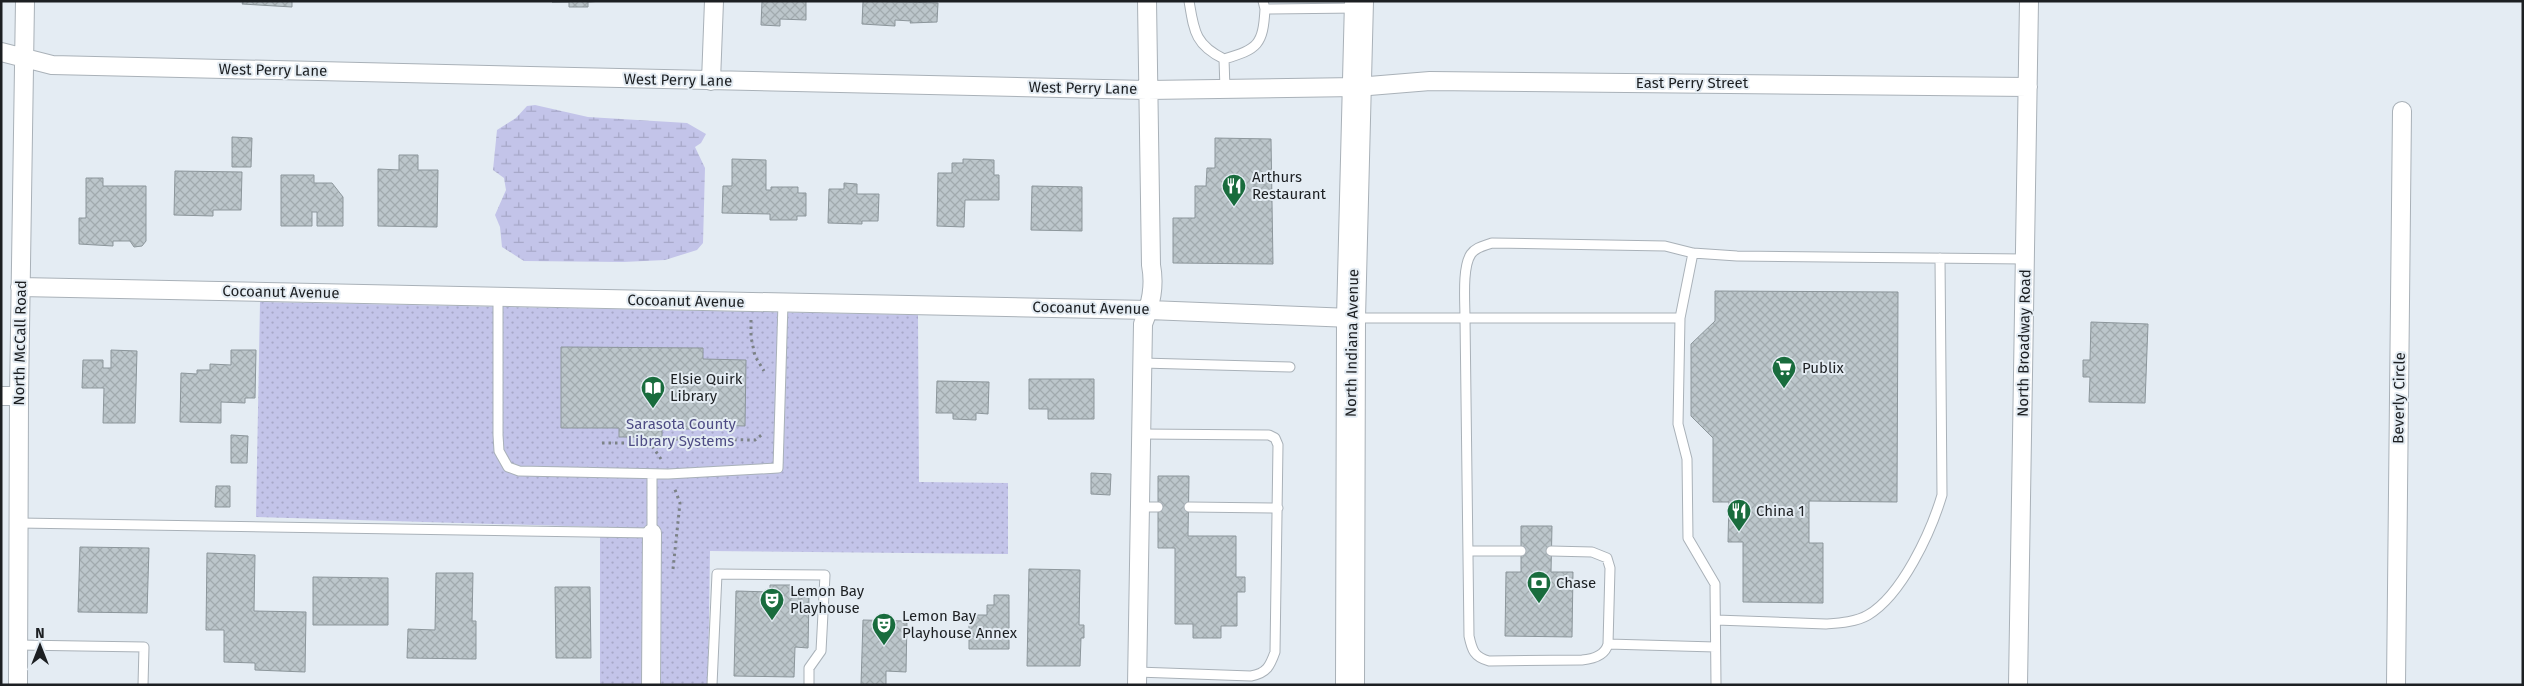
<svg xmlns="http://www.w3.org/2000/svg" width="2524" height="686" viewBox="0 0 2524 686" font-family="'Fira Sans',sans-serif">
<defs>
<pattern id="wetland-marsh" width="20" height="14" patternUnits="userSpaceOnUse" patternTransform="scale(1.25)"><rect width="20" height="14" fill="#c3c4e9"/><path d="M1 5h8M5 5V1M11 12h8M15 12V8" fill="none" stroke="#a7a8c8"/></pattern>
<pattern id="park-dots" width="8" height="8" patternUnits="userSpaceOnUse" patternTransform="scale(1.25)"><rect width="8" height="8" fill="#c3c4e9"/><path d="M2 2h.1M6 6h.1" fill="none" stroke="#a7a8c8" stroke-width="1.8" stroke-linecap="round"/></pattern>
<pattern id="building-cross-hatch" width="8" height="8" patternUnits="userSpaceOnUse" patternTransform="scale(1.25)"><rect width="8" height="8" fill="#bcc6cb"/><path d="M0 0l8 8M0 8l8-8" fill="none" stroke="#a1aaae"/></pattern>
</defs>
<rect width="100%" height="100%" fill="#e4ecf3"/>
<path fill="url(#wetland-marsh)" d="M535,105l53,12 99,6 19,11 -5,9 -6,4 10,21 -2,75 -6,7 -32,10 -42,2 -99,-1 -22,-14 -2,-20 -5,-12 11,-25 -2,-12 -11,-8 4,-40 19,-12 11,-12z"/>
<path fill="url(#park-dots)" d="M260,302l658,13 1,167 89,1v71l-298,-3 -2,134h-108v-158l-344,-10z"/>
<path fill="url(#building-cross-hatch)" stroke="#8c969b" d="M235,1h57v6l-50,-3 1,-2z
M603,1l-15,1v5h-19v-5h-17z
M762,1h44v19l-26,-1v7l-19,-1z
M863,1l75,2 -1,19 -27,1 1,-2 -16,-1v6l-33,-2z
M232,137l20,1 -1,29h-19z
M1215,138l56,1 2,125 -100,-1v-45h22v-32h11l1,-18h8z
M399,155h19v15h20l-1,57 -59,-1v-57l21,1z
M732,159l34,1v30h5v-3h27v6h8v23h-9v4h-27v-6l-48,-1 1,-27h9z
M963,159l31,1v15h5v25h-34l-1,27 -27,-1 1,-53h14v-10h11z
M175,171l67,1 -1,38h-28v6l-39,-1z
M281,175h33v8h18l11,14v29h-26v-14h-5v14h-31z
M86,178h17v8h43v55l-4,5 -8,1 -4,-6h-17v5l-34,-2v-26h7z
M844,183l13,1v10h22l-1,27h-16v3l-34,-1 1,-34h15z
M1032,186l50,1v44l-51,-1z
M1715,291l183,1 -1,210 -88,-1v42h14v60l-80,-1v-60h-15l1,-40h-16v-64l-22,-22v-72l24,-23z
M2091,322l57,2 -3,79 -56,-1 1,-25h-7v-17h7z
M561,347l142,1v11l43,1 -1,66 -42,-1v4h-41v8h-43v-9h-58z
M111,350l26,1 -2,72h-32l1,-35h-22l1,-28h20v8h8z
M231,350h25l-1,48h-10v5l-24,-1v21l-41,-1 1,-49 16,1v-4h13v-6l21,1z
M1029,379h65v40h-46v-10h-19z
M937,381l52,1 -1,32 -12,-1v7l-23,-1v-6h-17z
M231,435l17,1 -1,27h-16z
M1091,473l20,1 -1,21 -19,-1z
M1158,476h31l-1,60h48v41h9v15h-8v34h-16v12h-28v-14h-18v-76h-17z
M216,486h14v21h-15z
M1521,526h31l-1,46h22l-1,65 -67,-1 1,-64h15z
M80,547l69,1 -2,65 -69,-1z
M207,553l48,2 -1,56 52,1 -1,60 -50,-2v-7l-31,-1v-32h-18z
M1029,569l51,1 -1,55h5v13h-3l-1,28h-53z
M436,573h37l-1,48h4v38l-69,-1 1,-29 27,1z
M313,577l75,1v47h-75z
M770,585h20v10l19,1 -1,52 -13,-1 -1,30 -60,-1 2,-85 34,1z
M555,587h35l1,71h-35z
M994,595h15v54h-40v-34h18v-10h7z
M863,620l44,1 -1,51 -20,-1v14h-25z"/>
<g fill="none" stroke-linecap="round" stroke-linejoin="round">
<defs>
<path id="service" d="M1189,1c5,30 6,44 35,58l1,30
M1263,1l2,8 92,-1
M1224,59c34,-10 39,-14 41,-50
M1693,253l-13,65 -2,106 9,35 1,79 27,46 1,101
M498,297v138l1,16 9,16 11,4 149,3 110,-6 5,-165
M1353,318h327
M1142,363l148,4
M1140,507h18
M1189,507l89,1
M19,523l633,10v-59
M1468,551h53
M1551,551l41,1 15,6 3,10 -2,76c-3,12 -15,15 -26,16l-93,1c-15,-4 -17,-11 -20,-25l-4,-318c0,-16 -3,-51 6,-64 5,-7 13,-8 21,-11l173,3 28,7 44,3 288,3
M1716,620l110,4c13,-1 30,-2 42,-9 34,-20 63,-83 74,-120l-2,-237
M1608,644l107,3
M18,645l126,2 -1,38
M1137,672l114,4c16,-3 19,-10 24,-24l3,-207 -3,-7 -6,-3 -128,-1
M712,685l5,-111 108,1 -4,76 -12,17v17"/>
<path id="minor" d="M1,52l51,13 1095,25 210,-3 73,-6 598,6
M711,81l3,-80
M20,287l1129,23 202,8
M1,396h18
M18,685l1,-289 6,-395
M651,685l1,-152
M1137,685l6,-361c8,-20 12,-38 8,-59l-4,-264
M2018,685l11,-684
M2396,685l6,-574"/>
<path id="primary" d="M1350,685l1,-367 8,-317"/>
</defs>
<use href="#service" stroke="#a9b1b8" stroke-width="11"/>
<use href="#minor" stroke="#a9b1b8" stroke-width="20"/>
<use href="#primary" stroke="#a9b1b8" stroke-width="30"/>
<path stroke="#7c8287" stroke-width="3" stroke-dasharray="2.5 4" stroke-linecap="butt" d="M751,320v17l4,19 9,15
M602,443h48l11,16
M650,443l26,-4 79,1 9,-7
M673,569l7,-66 -6,-16"/>
<use href="#service" stroke="#fff" stroke-width="9"/>
<use href="#minor" stroke="#fff" stroke-width="18"/>
<use href="#primary" stroke="#fff" stroke-width="28"/>
</g>
<defs>
<symbol id="restaurant-pin" viewBox="-11 -11 22 30"><path d="M0 17L-7.5 6A9.5 9.5 0 1 1 7.5 6Z" fill="#196c3d" stroke="#e4ecf3"/><path d="M-5-6h1v4h1v-4h1v4h1v-4h1v5L-1.5 .5V6h-2V.5L-5-1ZM5-6V6H3V1.5H1.5Q1.5-4 5-6Z" fill="#fff"/></symbol>
<symbol id="supermarket-pin" viewBox="-11 -11 22 30"><path d="M0 17L-7.5 6A9.5 9.5 0 1 1 7.5 6Z" fill="#196c3d" stroke="#e4ecf3"/><path d="M-6-5.5h2.5l.6 2H6L4.5 2H-2.5L-4.4-4H-6ZM-1.5 3.2a1.3 1.3 0 1 0 .1 0ZM3 3.2a1.3 1.3 0 1 0 .1 0Z" fill="#fff"/></symbol>
<symbol id="library-pin" viewBox="-11 -11 22 30"><path d="M0 17L-7.5 6A9.5 9.5 0 1 1 7.5 6Z" fill="#196c3d" stroke="#e4ecf3"/><path d="M-6-4Q-3-5.5-.7-3.5V5Q-3 3-6 4ZM6-4Q3-5.5 .7-3.5V5Q3 3 6 4Z" fill="#fff"/></symbol>
<symbol id="bank-pin" viewBox="-11 -11 22 30"><path d="M0 17L-7.5 6A9.5 9.5 0 1 1 7.5 6Z" fill="#196c3d" stroke="#e4ecf3"/><path d="M-6-4H6V4H-6ZM0-2.3a2.3 2.3 0 1 0 0 4.6a2.3 2.3 0 1 0 0-4.6Z" fill="#fff"/></symbol>
<symbol id="theatre-pin" viewBox="-11 -11 22 30"><path d="M0 17L-7.5 6A9.5 9.5 0 1 1 7.5 6Z" fill="#196c3d" stroke="#e4ecf3"/><path d="M-5-5.5Q0-4 5-5.5V0Q5 5 0 6Q-5 5-5 0ZM-3.3-2.5H-1v1.5H-3.3ZM1-2.5H3.3v1.5H1ZM-2.8 1Q0 5.5 2.8 1Z" fill="#fff"/></symbol>
</defs>
<g fill-rule="evenodd">
<use href="#restaurant-pin" x="1220" y="172" width="28" height="38"/>
<use href="#supermarket-pin" x="1770" y="354" width="28" height="38"/>
<use href="#library-pin" x="639" y="374" width="28" height="38"/>
<use href="#restaurant-pin" x="1725" y="497" width="28" height="38"/>
<use href="#bank-pin" x="1525" y="569" width="28" height="38"/>
<use href="#theatre-pin" x="758" y="586" width="28" height="38"/>
<use href="#theatre-pin" x="870" y="611" width="28" height="38"/>
</g>
<g text-anchor="middle" dominant-baseline="central" stroke-width="4" stroke-linejoin="round" paint-order="stroke">
<g font-size="15" fill="#1c1f22" stroke="#e4ecf3">
<text transform="translate(273 70) rotate(1)">West Perry Lane</text>
<text transform="translate(678 80) rotate(1)">West Perry Lane</text>
<text x="1692" y="83">East Perry Street</text>
<text transform="translate(1083 88) rotate(1)">West Perry Lane</text>
<text transform="translate(281 292) rotate(1)">Cocoanut Avenue</text>
<text transform="translate(686 301) rotate(1)">Cocoanut Avenue</text>
<text transform="translate(1091 308) rotate(1)">Cocoanut Avenue</text>
<text transform="translate(20 343) rotate(-89)">North McCall Road</text>
<text transform="translate(1352 343) rotate(-89)">North Indiana Avenue</text>
<text transform="translate(2024 343) rotate(-89)">North Broadway Road</text>
<text transform="translate(2399 398) rotate(-89)">Beverly Circle</text>
</g>
<g font-size="15" fill="#1c1f22" stroke="#e4ecf3" text-anchor="start">
<text x="1252" y="177">Arthurs<tspan x="1252" dy="17">Restaurant</tspan></text>
<text x="1802" y="368">Publix</text>
<text x="670" y="379">Elsie Quirk<tspan x="670" dy="17">Library</tspan></text>
<text x="1756" y="511">China 1</text>
<text x="1556" y="583">Chase</text>
<text x="790" y="591">Lemon Bay<tspan x="790" dy="17">Playhouse</tspan></text>
<text x="902" y="616">Lemon Bay<tspan x="902" dy="17">Playhouse Annex</tspan></text>
</g>
<g font-size="15" fill="#4e4c84" stroke="#e4ecf3">
<text x="681" y="424">Sarasota County<tspan x="681" dy="17">Library Systems</tspan></text>
</g>
</g>
<rect width="2524" height="686" fill="none" stroke="#1c1f22" stroke-width="5"/>
<g transform="translate(40 646)" stroke="#e4ecf3" stroke-width="4" paint-order="stroke">
<path d="M0-4L9 19L0 12L-9 19Z" fill="#1c1f22"/>
<text y="-8" font-size="14" font-weight="bold" text-anchor="middle" fill="#1c1f22">N</text>
</g>
</svg>
